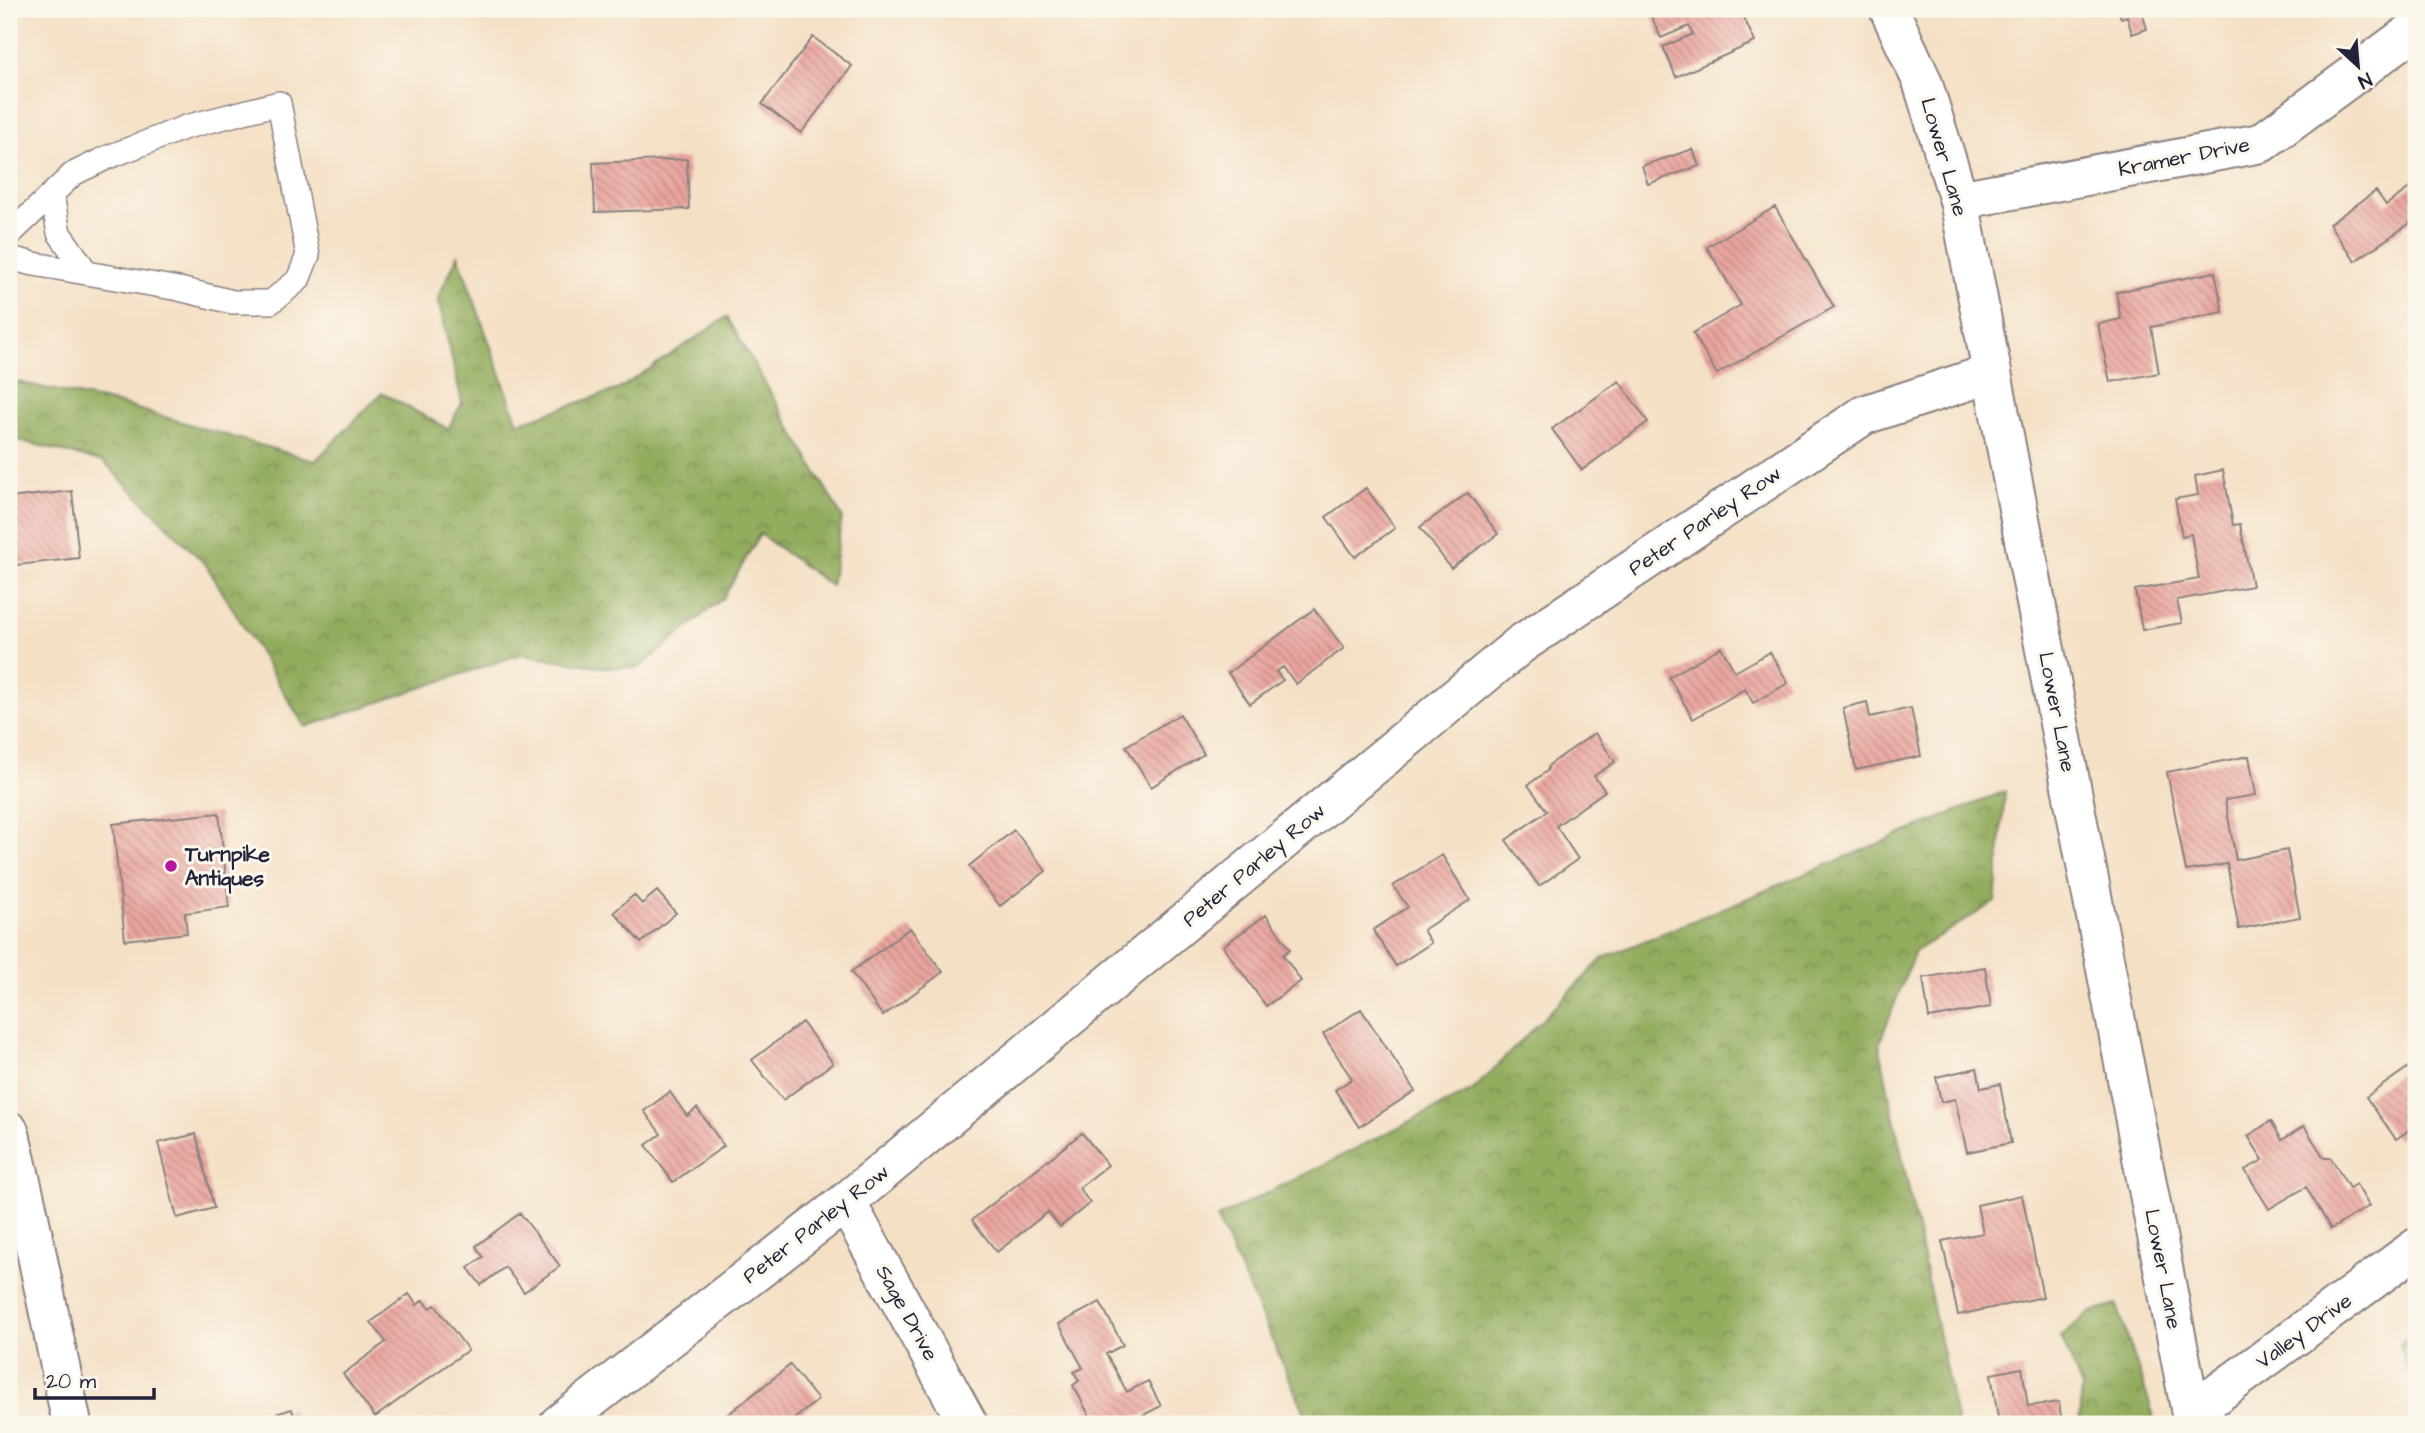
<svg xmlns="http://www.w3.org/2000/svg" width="2425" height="1433" viewBox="0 0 2425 1433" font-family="'Architects Daughter',sans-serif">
<defs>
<pattern id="forest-crowns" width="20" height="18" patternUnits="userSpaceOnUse" patternTransform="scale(1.75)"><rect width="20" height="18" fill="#93ac5d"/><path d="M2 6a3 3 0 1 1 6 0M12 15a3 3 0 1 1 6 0" fill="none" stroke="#788c4e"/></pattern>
<pattern id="building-back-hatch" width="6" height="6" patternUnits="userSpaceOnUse" patternTransform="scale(1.75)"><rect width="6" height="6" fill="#eaa59e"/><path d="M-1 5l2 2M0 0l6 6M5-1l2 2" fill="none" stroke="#bd8682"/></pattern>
</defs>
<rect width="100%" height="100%" fill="#fbf7ec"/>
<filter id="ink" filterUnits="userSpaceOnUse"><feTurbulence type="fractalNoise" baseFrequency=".0143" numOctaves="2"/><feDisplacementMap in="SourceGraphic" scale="14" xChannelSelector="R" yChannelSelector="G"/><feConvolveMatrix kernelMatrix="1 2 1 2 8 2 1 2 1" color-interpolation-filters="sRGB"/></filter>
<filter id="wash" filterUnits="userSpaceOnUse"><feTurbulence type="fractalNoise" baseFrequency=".00686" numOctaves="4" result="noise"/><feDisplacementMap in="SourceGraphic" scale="28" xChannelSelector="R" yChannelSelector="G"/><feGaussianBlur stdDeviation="1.57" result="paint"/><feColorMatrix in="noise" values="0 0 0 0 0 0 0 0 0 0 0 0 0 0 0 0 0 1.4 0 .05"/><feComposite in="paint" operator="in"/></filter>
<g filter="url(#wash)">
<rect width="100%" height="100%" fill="#f4e0c5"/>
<path fill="url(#forest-crowns)" stroke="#5a674c" stroke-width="2" d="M458,255l60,168 101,-34 108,-72 115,200 -11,69 -71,-52 -37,64 -84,70 -38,-1 -80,-13 -216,73 -99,-162 -102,-103 -95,-24v-50l8,-6 103,22 195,57 67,-68 66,36 14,-26 -24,-105z
M2005,791l-10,111 -80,49 -36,93 78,380h-647l-93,-206 256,-128 130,-132z
M2117,1305l36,109v10h-74l3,-37 -21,-51 28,-23z
M2416,1327v64l-17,-45z"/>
<g id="blocks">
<path fill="url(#building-back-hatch)" d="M1648,9h92l15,33 -79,35 -13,-30 30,-13 -4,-8 -28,12z
M2118,9h31l-7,3 5,17 -15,5 -5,-18 -6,2z
M813,37l39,29 -51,67 -39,-29z
M1693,149l6,17 -51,18 -6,-18z
M687,159l2,50 -94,3 -2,-49z
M2415,184l1,35 -61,42 -26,-37 47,-33 10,14z
M1775,207l59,100 -117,67 -24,-41 48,-28 -34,-58z
M2215,272l8,40 -72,15 8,46 -49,9 -12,-58 23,-5 -5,-27z
M1619,381l29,41 -66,48 -30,-41z
M2223,470l10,55 7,-1 12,62 -75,14 5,23 -40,7 -7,-40 64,-11 -8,-45 -9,2 -7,-37 23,-4 -3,-19z
M1366,488l29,40 -40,29 -29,-40z
M72,491l7,67 -70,8v-68z
M1468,493l30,41 -47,34 -31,-41z
M1314,609l30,39 -48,36 -13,-17 -7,5 7,8 -33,24 -22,-31z
M1721,647l14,25 35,-20 18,31 -35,20 -8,-14 -52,30 -24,-42z
M1867,702l3,15 41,-9 10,48 -65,14 -13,-62z
M1180,714l24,40 -53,33 -25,-41z
M1595,733l20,29 -21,14 11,15 -49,35 22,33 -39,27 -33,-46 41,-29 -19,-26 19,-14 2,-6z
M2249,756l7,39 -31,5 11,60 51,-10 13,67 -61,12 -12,-65 -41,7 -19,-99z
M219,813l10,94 -44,6 2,20 -62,7 -12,-116z
M1014,830l32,41 -46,35 -31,-40z
M1442,855l28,45 -47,30 8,13 -35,23 -23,-36 35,-23 -15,-21z
M657,891l19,22 -35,30 -27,-31 20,-17 8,9z
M1266,915l24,34 -7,6 18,26 -35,25 -43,-60z
M910,928l33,44 -60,44 -32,-44z
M1985,967l6,40 -62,11 -6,-40z
M1361,1009l54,82 -56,36 -24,-37 17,-11 -29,-45z
M802,1022l31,41 -50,37 -31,-40z
M2416,1062v63l-20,14 -30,-42z
M1977,1068l4,20 19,-4 11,59 -44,9 -12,-53 -14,3 -5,-25z
M670,1092l17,24 10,-8 27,38 -51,36 -27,-37 15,-11 -17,-23z
M2271,1121l11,19 22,-14 20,32h7l18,30 7,-4 13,22 -38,23 -25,-42 -37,22 -24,-39 18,-10 -15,-24z
M1082,1133l26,32 -29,23 11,15 -30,24 -12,-15 -51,40 -25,-32z
M196,1134l18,74 -37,10 -19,-75z
M2022,1195l21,102 -85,18 -16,-74 41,-8 -6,-28z
M520,1213l40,53 -36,26 -19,-25 -24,18 -13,-17 15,-11 -7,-11z
M409,1294l8,11 6,-5 7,8 5,-3 33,45 -93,67 -32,-43 43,-32 -15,-20z
M1100,1302l23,43 -17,9 21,38 21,-11 13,25 -35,18h-32l-21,-39 6,-4 -5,-9 9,-4 -24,-44z
M790,1365l28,35 -30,24h-72z
M2022,1368l6,38 31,-4 3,22h-63l-8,-50z
M292,1409l4,15h-46l-1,-2z"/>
</g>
</g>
<g filter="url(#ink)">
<use href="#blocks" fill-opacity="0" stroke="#8b8180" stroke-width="2"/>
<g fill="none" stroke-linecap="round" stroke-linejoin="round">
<defs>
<path id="lane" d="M52,195l7,38 28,40
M9,235l64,-61 33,-16 80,-31 93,-24 29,152 -10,25 -27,22h-38l-54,-13 -145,-25 -25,-6"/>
<path id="street" d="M1959,200l302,-57 155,-114
M846,1202l122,222
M2191,1413l225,-165
M559,1424l287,-222 675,-558 343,-229 128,-42"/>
<path id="secondary" d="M1889,9l33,72 37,119 234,1224
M9,1131l18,76 45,217"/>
<path id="highway" d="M9,1136l2,2"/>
</defs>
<use href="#lane" stroke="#8b8180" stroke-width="26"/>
<use href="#street" stroke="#8b8180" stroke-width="42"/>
<use href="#secondary" stroke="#8b8180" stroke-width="42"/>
<use href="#highway" stroke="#8b8180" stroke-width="42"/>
<use href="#lane" stroke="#fff" stroke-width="23"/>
<use href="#street" stroke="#fff" stroke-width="38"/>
<use href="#secondary" stroke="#fff" stroke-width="38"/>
<use href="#highway" stroke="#fff" stroke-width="38"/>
</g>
</g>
<circle fill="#b5179e" stroke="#fbf7ec" stroke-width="2.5" cx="171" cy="866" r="7"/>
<g text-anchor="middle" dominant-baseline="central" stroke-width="6" stroke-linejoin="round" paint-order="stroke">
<g font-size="21" fill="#22223b" stroke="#fbf7ec">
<text transform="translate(1944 157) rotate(74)">Lower Lane</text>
<text transform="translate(2184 157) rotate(-11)">Kramer Drive</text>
<text transform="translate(1705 521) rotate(-34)">Peter Parley Row</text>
<text transform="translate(2057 712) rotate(79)">Lower Lane</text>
<text transform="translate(1254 865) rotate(-40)">Peter Parley Row</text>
<text transform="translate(816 1224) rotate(-38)">Peter Parley Row</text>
<text transform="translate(2163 1269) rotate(79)">Lower Lane</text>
<text transform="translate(907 1313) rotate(61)">Sage Drive</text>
<text transform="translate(2304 1331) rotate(-36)">Valley Drive</text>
</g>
<g font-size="21" font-weight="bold" fill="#22223b" stroke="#fbf7ec" text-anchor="start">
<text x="185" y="854">Turnpike<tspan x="185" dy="24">Antiques</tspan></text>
</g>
</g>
<rect width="2425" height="1433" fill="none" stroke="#fbf7ec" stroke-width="35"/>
<g transform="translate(2358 66) rotate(154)" stroke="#fbf7ec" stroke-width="5" paint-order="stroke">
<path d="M0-5L12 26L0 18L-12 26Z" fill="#22223b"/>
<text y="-10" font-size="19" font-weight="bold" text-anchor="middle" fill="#22223b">N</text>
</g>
<path d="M35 1388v10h119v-10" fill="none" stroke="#22223b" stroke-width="3.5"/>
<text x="46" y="1388" font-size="21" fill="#22223b" stroke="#fbf7ec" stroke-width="5" paint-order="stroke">20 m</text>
</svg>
